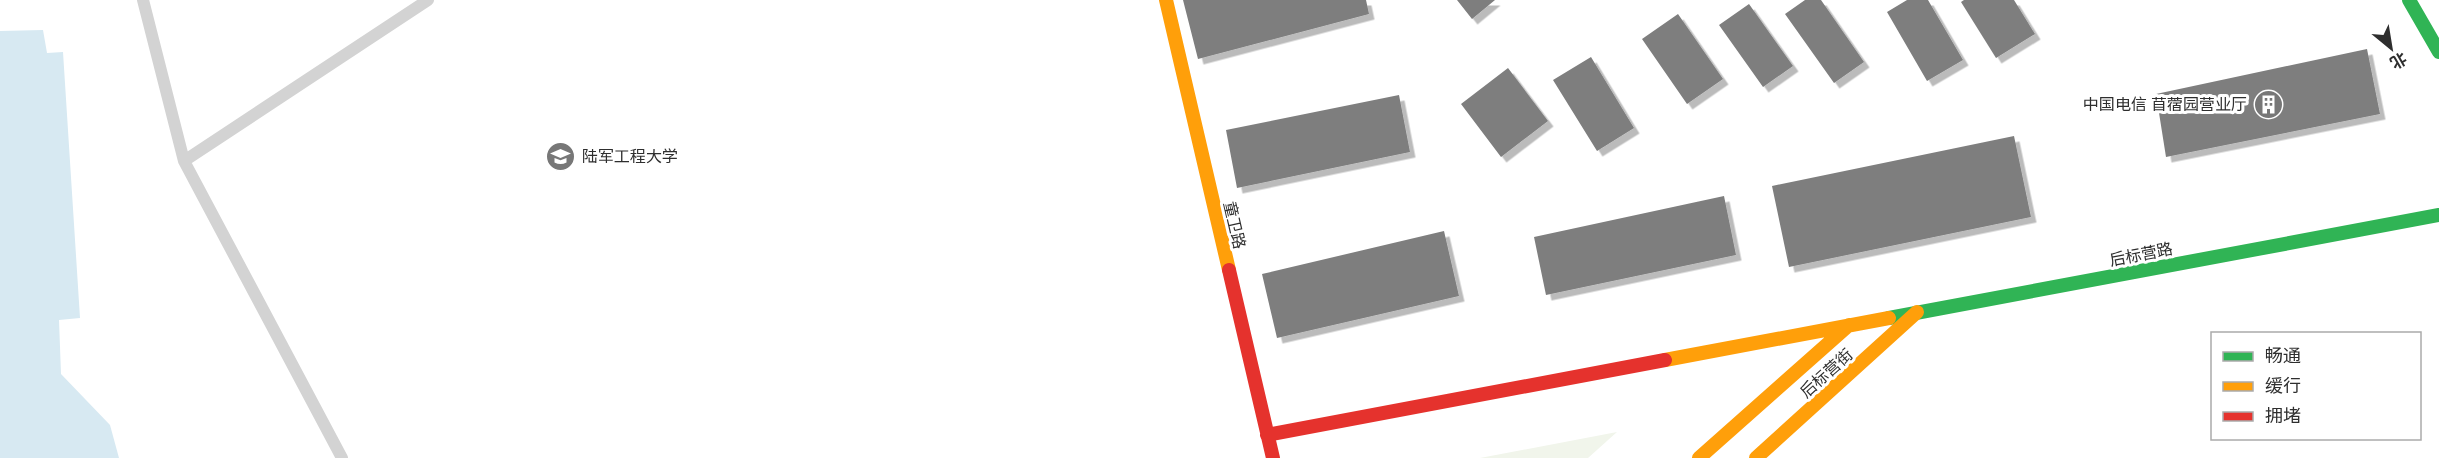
<svg xmlns="http://www.w3.org/2000/svg" width="2439" height="458" viewBox="0 0 2439 458" font-family="'Open Sans','Noto Sans SC',sans-serif">
<defs>
<filter id="shadow"><feDropShadow dx="5.5" dy="5.5" stdDeviation="0" flood-color="#0004"/></filter>
</defs>
<rect width="100%" height="100%" fill="#fff"/>
<path fill="#f1f5eb" d="M1617,432l-29,26h-108z"/>
<path fill="#d7e9f2" d="M43,30l4,23 16,-1 17,266 -21,2 2,54 49,51 9,33h-119v-427z"/>
<path fill="#7e7e7e" filter="url(#shadow)" d="M1183,0h183l3,14 -171,45z
M1457,0h38l-23,19z
M1805,0h16l43,62 -30,21 -49,-69z
M1907,0h21l35,60 -36,21 -40,-69z
M1964,0h50l21,34 -39,24 -35,-56z
M1749,4l44,62 -30,21 -44,-62z
M1678,14l45,65 -36,25 -45,-65z
M2367,49l13,65 -214,43 -10,-63z
M1591,57l43,71 -37,23 -44,-71z
M1508,68l40,53 -47,36 -40,-53z
M1399,95l11,57 -173,36 -11,-58z
M2014,136l17,81 -242,50 -17,-81z
M1724,196l12,59 -190,40 -12,-58z
M1444,231l15,65 -182,42 -15,-64z"/>
<g fill="none" stroke-linecap="round" stroke-linejoin="round">
<path stroke="#d3d3d3" stroke-width="12" d="M143,0l41,161 158,297
M184,161l244,-161"/>
<path stroke="#30b455" stroke-width="14" d="M2409,0l30,52
M1889,318l550,-103"/>
<path stroke="#ff9f0a" stroke-width="14" d="M1166,0l63,270
M1665,360l224,-42
M1699,458l150,-133
M1756,458l161,-146"/>
<path stroke="#e5322d" stroke-width="14" d="M1229,270l44,188
M1267,435l398,-75"/>
</g>
<defs>
<symbol id="building-disc" viewBox="-11 -11 22 22"><circle r="9.5" fill="#777" stroke="#fff"/><path d="M-4-6H4V6H1V3H-1V6H-4ZM-2.5-4.3h1.7v1.8h-1.7ZM.8-4.3h1.7v1.8H.8ZM-2.5-1h1.7V.8h-1.7ZM.8-1h1.7V.8H.8Z" fill="#fff"/></symbol>
<symbol id="university-disc" viewBox="-11 -11 22 22"><circle r="9.5" fill="#777" stroke="#fff"/><path d="M0-5L7-2L0 1L-7-2ZM-4 1L0 2.5L4 1V4Q0 6-4 4Z" fill="#fff"/></symbol>
</defs>
<g fill-rule="evenodd">
<use href="#building-disc" x="2252" y="88" width="33" height="33"/>
<use href="#university-disc" x="544" y="140" width="33" height="33"/>
</g>
<g text-anchor="middle" dominant-baseline="central" stroke-width="6" stroke-linejoin="round" paint-order="stroke">
<g font-size="16" fill="#2e2e2e" stroke="#fff" text-anchor="end">
<text x="2247" y="104">中国电信 苜蓿园营业厅</text>
<text x="582" y="156" text-anchor="start">陆军工程大学</text>
</g>
<g font-size="16" fill="#2e2e2e" stroke="#fff">
<text transform="translate(1235 225) rotate(77)">童卫路</text>
<text transform="translate(2141 254) rotate(-11)">后标营路</text>
<text transform="translate(1826 373) rotate(-42)">后标营街</text>
</g>
</g>
<rect x="2211" y="332" width="210" height="108" fill="#ffffff" stroke="#ababab" stroke-width="1.5"/>
<rect x="2223" y="352" width="30" height="9" fill="#30b455" stroke="#ababab" stroke-width="1.5"/>
<text x="2265" y="362" font-size="18" fill="#2e2e2e">畅通</text>
<rect x="2223" y="382" width="30" height="9" fill="#ff9f0a" stroke="#ababab" stroke-width="1.5"/>
<text x="2265" y="392" font-size="18" fill="#2e2e2e">缓行</text>
<rect x="2223" y="412" width="30" height="9" fill="#e5322d" stroke="#ababab" stroke-width="1.5"/>
<text x="2265" y="422" font-size="18" fill="#2e2e2e">拥堵</text>
<g transform="translate(2391 48) rotate(150)" stroke="#ffffff" stroke-width="4.5" paint-order="stroke">
<path d="M0-4.5L10 22L0 15L-10 22Z" fill="#2e2e2e"/>
<text y="-9" font-size="16" font-weight="bold" text-anchor="middle" fill="#2e2e2e">北</text>
</g>
</svg>
